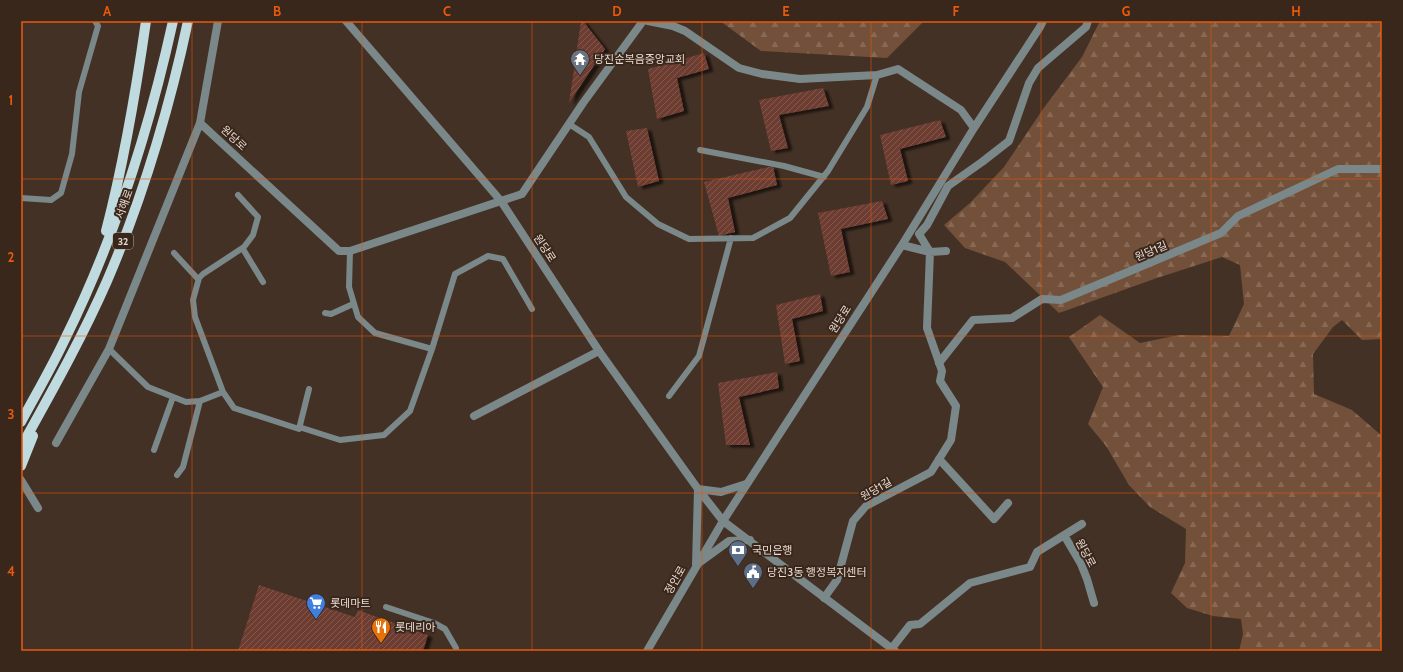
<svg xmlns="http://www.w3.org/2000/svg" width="1403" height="672" viewBox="0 0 1403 672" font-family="Cabin,'Noto Sans KR',sans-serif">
<defs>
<pattern id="forest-firs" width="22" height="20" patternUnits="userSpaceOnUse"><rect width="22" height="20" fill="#735039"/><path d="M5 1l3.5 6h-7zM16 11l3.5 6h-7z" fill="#876955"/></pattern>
<pattern id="building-hatch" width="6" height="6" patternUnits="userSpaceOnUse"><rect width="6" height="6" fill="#6d3c32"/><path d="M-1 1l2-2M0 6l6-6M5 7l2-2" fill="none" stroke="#82584f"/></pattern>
<filter id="shadow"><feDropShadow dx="4.5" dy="2.5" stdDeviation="1" flood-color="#0009"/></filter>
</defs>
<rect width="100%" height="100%" fill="#443125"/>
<path fill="url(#forest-firs)" d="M720,21h204l-37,37 -126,-7z
M1100,21h282v318l-20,1 -20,-20 -9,7 -20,27 1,40 38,16 30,26v210l-5,5h-138l4,-17 -2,-15 -28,-3 -26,-8 -16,-15 14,-30 1,-34 -36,-22 -21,-22 -23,-39 -18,-22 15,-37 -34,-50 31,-22 40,28 39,-8 50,1 15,-32 -4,-39 -18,-8 -65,21 -98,35 -54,-51 -40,-14 -21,-23 26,-22 34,-36 39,-58 39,-52z"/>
<path fill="url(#building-hatch)" filter="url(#shadow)" d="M581,21h2l22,28 -36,54z
M704,53l5,16 -32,9 7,33 -27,8 -9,-50z
M823,88l6,18 -50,9 9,33 -17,3 -12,-51z
M940,120l6,17 -46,12 8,32 -17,4 -11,-50z
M647,128l12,53 -21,6 -12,-56z
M773,166l4,19 -49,13 7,34 -16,4 -15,-54z
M882,201l6,18 -47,10 9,43 -19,4 -13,-63z
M820,294l3,17 -31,8 8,42 -15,3 -9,-59z
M777,372l2,16 -40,9 11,48h-24l-8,-62z
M259,585l96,32 3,-7 70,25 -5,16h-185z"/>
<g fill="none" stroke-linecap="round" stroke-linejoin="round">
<path stroke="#7b888a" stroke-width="6" d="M569,124l20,13 37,60 32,27 31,15 64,-1 37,-20 38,-47 39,-64 10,-32
M700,150l84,16 40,11
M21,198l30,2 10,-7 11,-39 7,-62 19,-66 -3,-5
M244,247l-1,2 20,33
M350,251l-1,36 9,30 17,16 57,16 23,-75 33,-18 15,3 29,50
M174,253l24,26 1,-1
M325,313l6,1 22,-10
M109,349l39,38 38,15 14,-1 23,-9 11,16 65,21 10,-40
M223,392l-28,-75 -2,-17 6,-22 4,-4 41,-27 9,-12 5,-18 -20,-22
M669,396l30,-40 32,-118
M299,427l41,13 44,-5 26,-24 22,-62
M154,450l19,-53
M177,475l6,-8 17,-66
M386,607l48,16 11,6 11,19v3"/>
<path stroke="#7b888a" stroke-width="8" d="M648,21l25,5 12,5 54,37 23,6 38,5 77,-4 21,-6 63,41 13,18
M200,123l139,128h11l172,-57 61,-91 60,-82
M902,245l28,7 16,-1
M939,363l34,-43 39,-2 30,-19 19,1 160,-67 17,-17 100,-47h44
M474,416l125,-65
M56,443l53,-94 91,-226 18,-102
M939,459l55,60 14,-16
M21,480l17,28
M723,521l179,-276 72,-117 66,-101 3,-6
M1064,535l17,29 6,15 7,24
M824,598l13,-18 16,-59 13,-15 65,-34 20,-32 5,-34 -16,-25 2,-10 -15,-43 3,-76 -11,-18 8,-9 21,-39 34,-24 27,-21 20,-58 9,-15 48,-41 2,-6
M892,648l18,-23 10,-1 50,-41 60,-16 7,-15 45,-28"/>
<path stroke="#7b888a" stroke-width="8" d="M346,21l155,180 98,150 99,138 25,32 172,130
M746,484l-25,8 -23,-3 -2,76 33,-24 21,-1
M647,651l76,-130"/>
<path stroke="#bfdbdf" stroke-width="10" d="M106,231c18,-69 30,-140 40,-210
M21,422c15,-28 31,-55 44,-83 50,-101 84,-209 108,-318
M21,447c30,-54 61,-109 86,-166 36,-84 62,-171 81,-260
M21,466l12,-30"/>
</g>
<path fill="none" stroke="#e8590c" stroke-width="1" stroke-opacity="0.55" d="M192,21v630M362,21v630M532,21v630M702,21v630M871,21v630M1041,21v630M1211,21v630M21,179h1361M21,336h1361M21,493h1361"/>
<defs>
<symbol id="temple-pin" viewBox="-11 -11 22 30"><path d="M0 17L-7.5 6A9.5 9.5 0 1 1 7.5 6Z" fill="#6b7280" stroke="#3a271b"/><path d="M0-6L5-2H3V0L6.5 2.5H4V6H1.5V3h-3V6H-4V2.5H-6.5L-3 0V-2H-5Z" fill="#fff"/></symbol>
<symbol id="bank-pin" viewBox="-11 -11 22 30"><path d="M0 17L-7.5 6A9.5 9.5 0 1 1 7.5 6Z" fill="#5c6f8a" stroke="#3a271b"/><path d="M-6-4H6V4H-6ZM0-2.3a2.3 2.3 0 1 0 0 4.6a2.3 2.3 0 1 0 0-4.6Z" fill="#fff"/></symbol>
<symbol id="civic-pin" viewBox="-11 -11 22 30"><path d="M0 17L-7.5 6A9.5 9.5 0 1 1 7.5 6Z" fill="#5c6f8a" stroke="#3a271b"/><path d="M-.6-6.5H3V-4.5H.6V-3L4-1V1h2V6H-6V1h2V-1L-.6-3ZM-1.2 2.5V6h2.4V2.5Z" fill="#fff"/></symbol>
<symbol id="supermarket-pin" viewBox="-11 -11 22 30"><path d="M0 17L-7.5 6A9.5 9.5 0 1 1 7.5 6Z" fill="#3f7fe0" stroke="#3a271b"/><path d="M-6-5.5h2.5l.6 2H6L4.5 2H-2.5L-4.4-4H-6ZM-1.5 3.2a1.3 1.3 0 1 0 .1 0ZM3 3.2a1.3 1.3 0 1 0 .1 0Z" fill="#fff"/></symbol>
<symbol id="restaurant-pin" viewBox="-11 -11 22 30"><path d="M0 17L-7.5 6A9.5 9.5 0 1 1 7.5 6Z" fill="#e8710a" stroke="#3a271b"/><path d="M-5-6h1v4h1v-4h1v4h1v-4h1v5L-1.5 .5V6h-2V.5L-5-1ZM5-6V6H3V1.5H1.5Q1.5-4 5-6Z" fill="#fff"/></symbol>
</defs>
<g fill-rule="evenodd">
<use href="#temple-pin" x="569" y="48" width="22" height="30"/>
<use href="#bank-pin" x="727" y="539" width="22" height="30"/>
<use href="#civic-pin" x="742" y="561" width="22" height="30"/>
<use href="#supermarket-pin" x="305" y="592" width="22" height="30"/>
<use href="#restaurant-pin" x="370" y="616" width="22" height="30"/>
</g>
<g text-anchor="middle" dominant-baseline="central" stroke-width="4" stroke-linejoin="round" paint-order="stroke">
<rect fill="#3a271b" stroke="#b4a59c" stroke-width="1" x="113" y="233" width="20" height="16" rx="3"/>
<g font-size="10" font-weight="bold" fill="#e8dbd3">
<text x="123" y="241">32</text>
</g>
<g font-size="11" fill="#e8dbd3" stroke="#3a271b" text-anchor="start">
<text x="594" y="59">당진순복음중앙교회</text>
<text x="752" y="550">국민은행</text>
<text x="767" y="572">당진3동 행정복지센터</text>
<text x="330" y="603">롯데마트</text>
<text x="395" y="627">롯데리아</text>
</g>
<g font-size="11" fill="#e8dbd3" stroke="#3a271b">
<text transform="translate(234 138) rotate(43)">원당로</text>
<text transform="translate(124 204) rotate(-70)">서해로</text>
<text transform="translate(545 248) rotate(57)">원당로</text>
<text transform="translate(1151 251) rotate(-23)">원당1길</text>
<text transform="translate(840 319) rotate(-57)">원당로</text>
<text transform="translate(876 489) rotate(-30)">원당1길</text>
<text transform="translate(1086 553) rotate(62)">원당로</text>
<text transform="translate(675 580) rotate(-60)">정안로</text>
</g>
</g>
<rect width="1403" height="672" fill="none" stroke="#3a271b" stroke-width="44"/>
<rect x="22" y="22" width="1359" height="628" fill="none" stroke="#e8590c" stroke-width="1.5"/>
<g font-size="13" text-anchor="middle" font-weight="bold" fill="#e8590c">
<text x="107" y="16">A</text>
<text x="277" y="16">B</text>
<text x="447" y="16">C</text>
<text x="617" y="16">D</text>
<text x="786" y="16">E</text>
<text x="956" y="16">F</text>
<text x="1126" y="16">G</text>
<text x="1296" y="16">H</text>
<text x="11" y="105">1</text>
<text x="11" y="262">2</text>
<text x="11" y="419">3</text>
<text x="11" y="576">4</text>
</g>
</svg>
